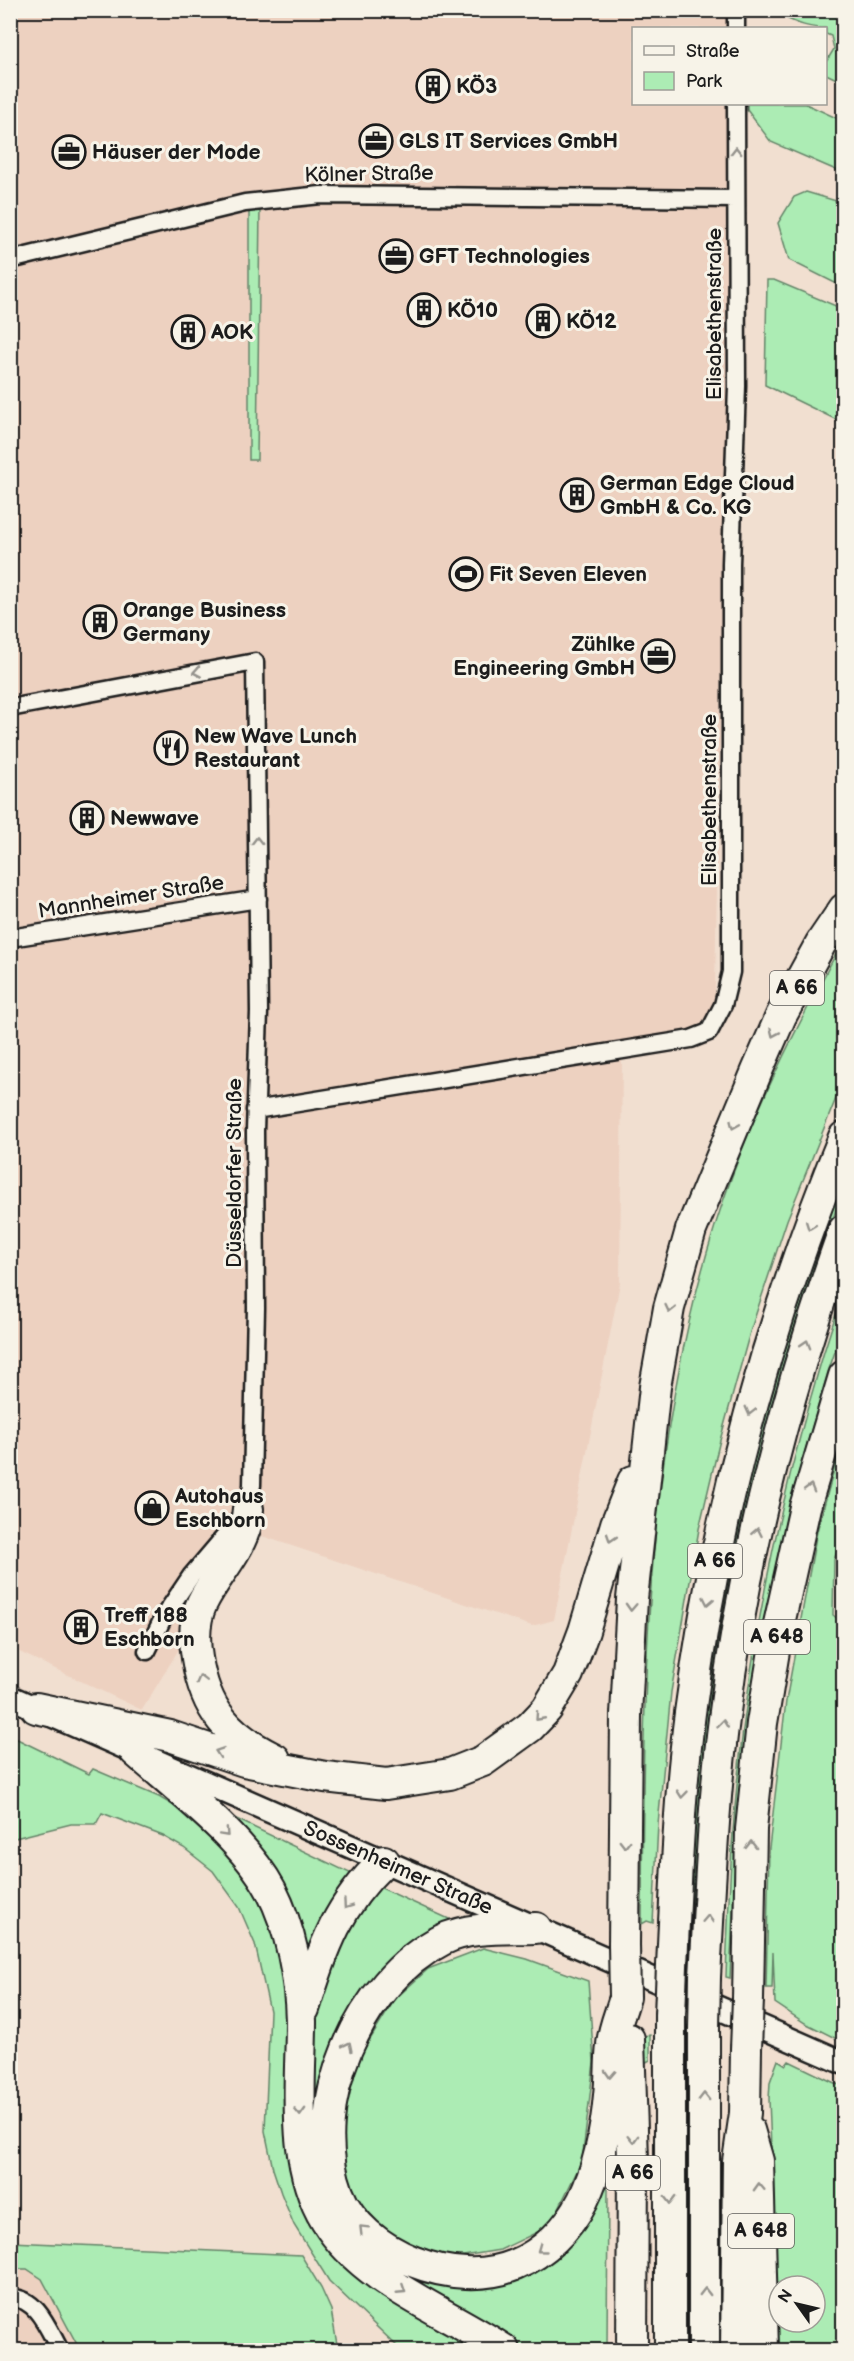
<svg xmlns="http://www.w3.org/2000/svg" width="854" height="2361" viewBox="0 0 854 2361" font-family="'Balsamiq Sans',sans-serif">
<rect width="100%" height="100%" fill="#f1dfd0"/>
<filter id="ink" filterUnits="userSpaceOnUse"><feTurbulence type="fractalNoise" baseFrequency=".0167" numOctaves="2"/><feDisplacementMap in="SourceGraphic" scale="12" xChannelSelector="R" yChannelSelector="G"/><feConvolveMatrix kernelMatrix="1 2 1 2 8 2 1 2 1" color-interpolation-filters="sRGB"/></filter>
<g filter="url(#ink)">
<path fill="#edd1c0" d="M11,11h722v17h-99v76h98l-18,936 -92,17 -2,226 -66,337 -22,6 -282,-94 -108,178 -131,-62z
M11,2269h16l15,10 38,71h-69z"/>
<path fill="#acecb4" stroke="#648468" stroke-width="1.5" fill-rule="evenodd" d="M782,11h61v71l-17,-8v-12l8,-13 -3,-13 -5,-2v-6c-17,0 -28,-4 -42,-11z
M747,104h59l37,17v52l-72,-31 -24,-32z
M806,192l37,11v84l-54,-27 -11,-37 16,-26z
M249,207h11l-3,253h-8z
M767,280h7l69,29v114l-78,-38z
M843,941v140l-56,139 -37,112 -31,112 -20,85 -28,163 -13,132 -5,99 -6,-2 -5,3c1,-252 2,-508 90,-748 30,-82 70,-159 111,-235z
M843,1172c0,31 -17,62 -27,91 -17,48 -32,98 -45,148 -50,183 -75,371 -79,561l-8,-1 14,-213 19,-130 29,-145 50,-181z
M843,1292v37l-15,43 -39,134 -22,101 -14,74 -16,141 -7,156 -4,-1c2,-60 4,-121 10,-181 15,-171 53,-341 107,-504z
M843,1437v97l-9,26 -1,55 11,9 -1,418 -38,-19 -30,-20 -2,-51 -1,36h-6l3,-140 17,-147 31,-170z
M11,1736l78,38 4,-5 66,28 41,24 60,72 25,75 23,244 179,138h-86l-72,-69 -35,-56 -13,-32 -8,-24 -8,-38 5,-120 -15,-67 -16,-37 -26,-36 -29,-23 -21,-12 -61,-23 -6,11h-25l-60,15z
M230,1816l124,59 -47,92z
M377,1886l83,38c-13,6 -28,11 -41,18 -34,19 -64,70 -79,104 -17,41 -28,94 -14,138 26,78 126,123 201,87 33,-16 59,-52 72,-85l9,2 -1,162h-88l-132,-80 -29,-24 -19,-21 -14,-25 -9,-26 -4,-31 -3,-66 6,-63 14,-53 12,-29 18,-33z
M483,1948l44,11 61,22 6,81 -12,99 -32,65 -50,24 -49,8 -62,-22 -39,-46 -10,-55 18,-76 37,-60 33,-30z
M650,2035v25l-7,4v-28z
M778,2060l8,5 3,-4 54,26v263h-64l-10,-251 1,-17zM779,2286h36v36h-36z
M11,2242l290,13 20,33 10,22 7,40h-258l-38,-71 -15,-10h-16z"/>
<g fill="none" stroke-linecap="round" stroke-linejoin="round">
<defs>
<path id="street" d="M736,28v-18
M10,260l235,-57 76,-8 415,4
M10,708l245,-46 4,350 -4,119 1,177 -4,177 -4,24 -57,67 -27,40 -17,35
M10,938l248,-39
M255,1110l436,-71 18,-7 14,-27 8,-33v-408l6,-178 -1,-282
M10,2298c27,-2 39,33 50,52"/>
<g id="secondary">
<path id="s1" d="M10,1697l834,366"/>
</g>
<path id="highway" d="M248,1509c-1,7 -1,16 -4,22 -8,24 -31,49 -42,72 -8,17 -8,37 -5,55 8,52 31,78 78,101
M36,1708l134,28 74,25 81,16 61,7 64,-10 33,-13 47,-34 17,-18 21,-35 16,-43 32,-107 17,-43
M135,1751c44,39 108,87 136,139 20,39 29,88 30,131 0,66 -11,141 25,200 38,62 121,90 178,129
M536,1928c-31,1 -66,-2 -94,12 -82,41 -137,166 -104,253 24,62 118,97 177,72 29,-12 54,-37 68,-65 15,-31 23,-70 26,-105 2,-17 1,-34 3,-50 1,-16 9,-33 13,-48
M624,1945l2,-230 6,-116 23,-212 14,-79 22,-78 66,-159 24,-55 40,-73 23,-34
M672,1966c4,-85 7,-169 18,-253 26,-199 78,-391 154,-576
M705,1977c5,-86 8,-172 19,-258 20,-166 64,-331 120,-489
M748,1999l3,-170 11,-106 15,-90 28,-126 39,-131
M304,2009c20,-62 32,-102 80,-148
M629,2039l4,121 -1,190
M749,2130l9,31 5,189
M670,2350v-335
M704,2350v-321
M736,2350l2,-189 7,-48 1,-64"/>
</defs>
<use href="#street" stroke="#1c1c1c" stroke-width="21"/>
<use href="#secondary" stroke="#1c1c1c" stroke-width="27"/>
<use href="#highway" stroke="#1c1c1c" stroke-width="34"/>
<use href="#street" stroke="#f7f3e8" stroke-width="16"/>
<use href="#secondary" stroke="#f7f3e8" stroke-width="22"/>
<use href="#highway" stroke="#f7f3e8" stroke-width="30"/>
<defs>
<path id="highway-bridge" d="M624,1945l1,52
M670,2015l2,-49
M704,2029l1,-52
M746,2049l2,-50"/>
</defs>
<use href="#highway-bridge" stroke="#1c1c1c" stroke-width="34" stroke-linecap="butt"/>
<use href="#highway-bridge" stroke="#f7f3e8" stroke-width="30"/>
</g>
<defs><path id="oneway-chevron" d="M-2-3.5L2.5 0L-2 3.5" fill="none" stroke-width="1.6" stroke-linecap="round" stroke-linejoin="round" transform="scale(1.5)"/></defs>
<g stroke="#94928c">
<use href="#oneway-chevron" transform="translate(736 151) rotate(-90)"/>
<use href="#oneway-chevron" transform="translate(197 672) rotate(170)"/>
<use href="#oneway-chevron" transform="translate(257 841) rotate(-91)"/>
<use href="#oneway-chevron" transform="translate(774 1033) rotate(114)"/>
<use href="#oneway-chevron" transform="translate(734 1125) rotate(113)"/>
<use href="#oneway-chevron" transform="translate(810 1226) rotate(110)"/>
<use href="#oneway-chevron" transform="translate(670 1309) rotate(103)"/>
<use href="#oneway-chevron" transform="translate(806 1344) rotate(-73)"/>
<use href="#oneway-chevron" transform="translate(750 1411) rotate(104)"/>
<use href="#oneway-chevron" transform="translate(810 1488) rotate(-74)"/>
<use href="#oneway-chevron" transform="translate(757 1532) rotate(-79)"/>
<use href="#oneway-chevron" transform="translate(611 1538) rotate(108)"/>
<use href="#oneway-chevron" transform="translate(708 1601) rotate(101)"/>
<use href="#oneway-chevron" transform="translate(631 1607) rotate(93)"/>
<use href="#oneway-chevron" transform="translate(201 1679) rotate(-104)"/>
<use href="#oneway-chevron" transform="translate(539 1717) rotate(132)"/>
<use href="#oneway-chevron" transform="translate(723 1724) rotate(-84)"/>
<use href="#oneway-chevron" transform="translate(219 1752) rotate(-161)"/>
<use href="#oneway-chevron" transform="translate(682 1794) rotate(96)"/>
<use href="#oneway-chevron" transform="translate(225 1833) rotate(47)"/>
<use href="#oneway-chevron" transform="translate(625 1844) rotate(90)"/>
<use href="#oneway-chevron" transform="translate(751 1845) rotate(-89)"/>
<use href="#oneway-chevron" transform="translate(347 1905) rotate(125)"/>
<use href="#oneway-chevron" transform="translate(708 1919) rotate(-87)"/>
<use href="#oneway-chevron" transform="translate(348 2046) rotate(-64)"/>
<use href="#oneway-chevron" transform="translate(610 2074) rotate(93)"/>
<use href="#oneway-chevron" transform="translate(704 2097) rotate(-90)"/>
<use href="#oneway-chevron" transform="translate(300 2112) rotate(88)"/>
<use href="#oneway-chevron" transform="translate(633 2139) rotate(88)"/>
<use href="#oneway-chevron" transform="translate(759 2187) rotate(-92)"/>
<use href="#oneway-chevron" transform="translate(670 2200) rotate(90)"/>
<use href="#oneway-chevron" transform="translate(363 2229) rotate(-135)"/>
<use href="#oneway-chevron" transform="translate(541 2249) rotate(144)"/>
<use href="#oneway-chevron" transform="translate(402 2290) rotate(33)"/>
<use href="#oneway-chevron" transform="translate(705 2292) rotate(-90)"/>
</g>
</g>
<defs>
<symbol id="building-ring" viewBox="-11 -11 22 22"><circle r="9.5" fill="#f7f3e8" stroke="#1c1c1c" stroke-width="1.5"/><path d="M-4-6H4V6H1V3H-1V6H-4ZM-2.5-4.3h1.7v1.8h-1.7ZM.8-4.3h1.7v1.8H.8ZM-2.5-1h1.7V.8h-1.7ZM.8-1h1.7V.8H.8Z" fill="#1c1c1c"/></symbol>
<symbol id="office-ring" viewBox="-11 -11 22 22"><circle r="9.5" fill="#f7f3e8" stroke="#1c1c1c" stroke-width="1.5"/><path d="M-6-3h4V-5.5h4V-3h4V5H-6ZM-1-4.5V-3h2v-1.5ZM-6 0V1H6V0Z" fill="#1c1c1c"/></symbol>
<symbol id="stadium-ring" viewBox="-11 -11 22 22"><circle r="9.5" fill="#f7f3e8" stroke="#1c1c1c" stroke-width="1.5"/><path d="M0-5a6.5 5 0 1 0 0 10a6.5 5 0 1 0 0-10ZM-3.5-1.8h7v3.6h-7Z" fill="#1c1c1c"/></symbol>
<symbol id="restaurant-ring" viewBox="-11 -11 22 22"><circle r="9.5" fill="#f7f3e8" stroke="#1c1c1c" stroke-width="1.5"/><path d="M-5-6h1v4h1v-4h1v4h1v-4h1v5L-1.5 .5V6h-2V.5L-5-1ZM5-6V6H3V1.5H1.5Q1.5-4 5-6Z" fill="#1c1c1c"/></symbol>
<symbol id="shop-ring" viewBox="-11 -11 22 22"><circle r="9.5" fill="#f7f3e8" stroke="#1c1c1c" stroke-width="1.5"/><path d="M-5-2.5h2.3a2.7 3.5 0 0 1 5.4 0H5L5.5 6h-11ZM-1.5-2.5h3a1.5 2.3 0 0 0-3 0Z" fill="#1c1c1c"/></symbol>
</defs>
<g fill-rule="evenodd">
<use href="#building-ring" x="414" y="67" width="38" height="38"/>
<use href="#office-ring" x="357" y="122" width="38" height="38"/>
<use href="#office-ring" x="50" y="133" width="38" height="38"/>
<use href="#office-ring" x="377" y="237" width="38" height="38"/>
<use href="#building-ring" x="405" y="291" width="38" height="38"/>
<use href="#building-ring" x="524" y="302" width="38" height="38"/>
<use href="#building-ring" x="169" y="313" width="38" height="38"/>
<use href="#building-ring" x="558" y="476" width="38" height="38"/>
<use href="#stadium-ring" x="447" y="555" width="38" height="38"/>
<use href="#building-ring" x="81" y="603" width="38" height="38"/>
<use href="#office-ring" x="639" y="637" width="38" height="38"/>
<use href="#restaurant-ring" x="152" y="729" width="38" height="38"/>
<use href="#building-ring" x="68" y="799" width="38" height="38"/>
<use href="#shop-ring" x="133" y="1489" width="38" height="38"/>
<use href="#building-ring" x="62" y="1608" width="38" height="38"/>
</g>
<g text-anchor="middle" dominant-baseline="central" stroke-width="6" stroke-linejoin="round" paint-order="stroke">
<g fill="#f7f3e8" stroke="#5e5c59" stroke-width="1.5">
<rect x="770" y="971" width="54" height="34" rx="4.5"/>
<rect x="688" y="1544" width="54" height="34" rx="4.5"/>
<rect x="744" y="1620" width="66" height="34" rx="4.5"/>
<rect x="606" y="2156" width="54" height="34" rx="4.5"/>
<rect x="728" y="2214" width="66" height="34" rx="4.5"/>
</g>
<g font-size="20" font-weight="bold" fill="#1c1c1c">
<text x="797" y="988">A 66</text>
<text x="715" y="1561">A 66</text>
<text x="777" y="1637">A 648</text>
<text x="633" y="2173">A 66</text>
<text x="761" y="2231">A 648</text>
</g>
<g font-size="21" font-weight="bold" fill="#1c1c1c" stroke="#f7f3e8" text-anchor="start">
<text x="456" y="86">KÖ3</text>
<text x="399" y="141">GLS IT Services GmbH</text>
<text x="92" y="152">Häuser der Mode</text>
<text x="419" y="256">GFT Technologies</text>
<text x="447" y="310">KÖ10</text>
<text x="566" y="321">KÖ12</text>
<text x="211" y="332">AOK</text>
<text x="600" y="483">German Edge Cloud<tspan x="600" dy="24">GmbH &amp; Co. KG</tspan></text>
<text x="489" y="574">Fit Seven Eleven</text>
<text x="123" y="610">Orange Business<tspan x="123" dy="24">Germany</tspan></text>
<text x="635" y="644" text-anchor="end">Zühlke<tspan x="635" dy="24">Engineering GmbH</tspan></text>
<text x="194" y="736">New Wave Lunch<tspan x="194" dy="24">Restaurant</tspan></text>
<text x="110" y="818">Newwave</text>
<text x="175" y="1496">Autohaus<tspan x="175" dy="24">Eschborn</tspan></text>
<text x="104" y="1615">Treff 188<tspan x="104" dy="24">Eschborn</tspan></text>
</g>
<g font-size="21" fill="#1c1c1c" stroke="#f7f3e8">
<text transform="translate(369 174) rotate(-1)">Kölner Straße</text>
<text transform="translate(714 314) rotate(-90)">Elisabethenstraße</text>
<text transform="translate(709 800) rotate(-90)">Elisabethenstraße</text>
<text transform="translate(131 897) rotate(-9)">Mannheimer Straße</text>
<text transform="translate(234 1173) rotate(-90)">Düsseldorfer Straße</text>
<text stroke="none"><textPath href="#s1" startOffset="424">Sossenheimer Straße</textPath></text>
</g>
</g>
<rect width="854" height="2361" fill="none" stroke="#f7f3e8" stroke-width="36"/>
<rect x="18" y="18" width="818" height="2325" fill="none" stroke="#1c1c1c" stroke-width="2" filter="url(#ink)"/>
<rect x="632" y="27" width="195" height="78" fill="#f7f3e8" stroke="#9f9d96" stroke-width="1.5"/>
<rect x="644" y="46" width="30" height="9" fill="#f7f3e8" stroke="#9f9d96" stroke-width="1.5"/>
<text x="686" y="57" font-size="18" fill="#1c1c1c">Straße</text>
<rect x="644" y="72" width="30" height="18" fill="#acecb4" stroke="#9f9d96" stroke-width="1.5"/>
<text x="686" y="87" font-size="18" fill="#1c1c1c">Park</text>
<g transform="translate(797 2304) rotate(304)"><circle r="28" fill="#f7f3e8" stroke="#9f9d96" stroke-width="1.5"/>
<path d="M0-4.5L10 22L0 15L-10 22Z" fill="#1c1c1c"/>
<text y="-9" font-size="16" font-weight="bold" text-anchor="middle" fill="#1c1c1c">N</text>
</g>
</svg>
